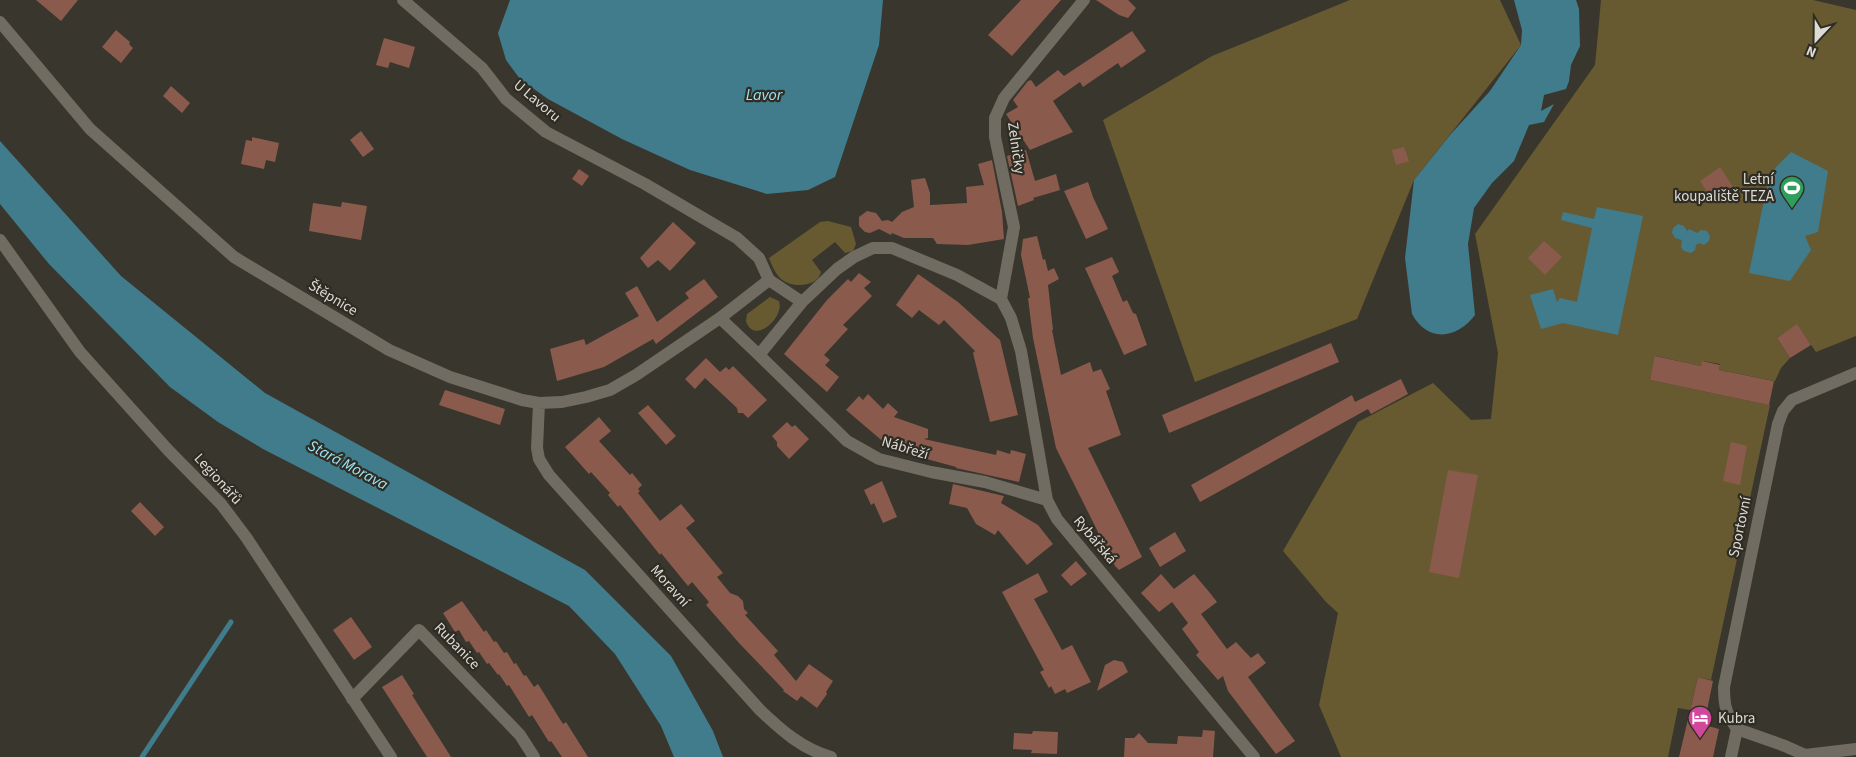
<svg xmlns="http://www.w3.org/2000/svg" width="1856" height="757" viewBox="0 0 1856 757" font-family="'Source Sans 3',sans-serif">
<rect width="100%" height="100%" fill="#39362d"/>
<path fill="#675a31" d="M1350,0h150l21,45 -107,135 -57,139 -162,63 -92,-262 109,-64z
M1601,0h212l43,10v326l-40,16 -19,-27 -20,13 13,20 -9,10 -6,13 -56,-11 1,-6 -17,-3 -2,5 -45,-10 -6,24 120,25 -59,275 -13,-3 -8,33 -12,-2 -10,49h-327l-22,-52 19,-92 -12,-11 -43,-51 75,-129 75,-39 38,37 20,-1 7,-66 -23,-119 120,-169z
M828,221l23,6 5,17 -3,7 -8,2 -10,-11 -23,18 9,12c-4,16 -30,16 -40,7 -6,-6 -9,-13 -12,-21l51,-36z
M770,297l9,4c6,16 -25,45 -33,20l1,-7z"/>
<path fill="#417c8c" d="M510,0h373l-4,45 -44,132 -27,13 -41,4 -77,-24 -68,-31 -74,-40 -28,-20 -14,-19 -8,-27z
M1514,0h62l3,9 1,37 -9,19 -2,16 -3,8 -22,6 -3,16 13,-7 -10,18 -15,3 -15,36 -22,22 -18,25 -6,36 7,71c-18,24 -47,28 -63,-1l-7,-56 9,-78 36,-45 40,-44 31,-46 1,-15z
M0,141l121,135 144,117 320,177 86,86 42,75 10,26h-49l-13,-31 -46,-72 -46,-48 -306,-157 -45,-27 -48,-35 -121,-123 -49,-60z
M1791,152l37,19 -10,61 -13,4 6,14 -21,31 -41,-8 18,-87 8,-18z
M1597,207l46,9 -25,119 -55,-12 -22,6 -11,-34 23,-6 4,13 3,-4 17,4 15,-74 -31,-8 2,-8 31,7z
M1678,224l6,2 3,5 2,-2 8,4 4,-3 6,1 3,5 -1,5 -5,4 -5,-2 -3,2 -1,5 -4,3 -7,-2 -3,-4 1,-7 -7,-2 -3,-5 1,-5z"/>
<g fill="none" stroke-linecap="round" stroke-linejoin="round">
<path stroke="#417c8c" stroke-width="5" d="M142,757l89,-135"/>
</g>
<path fill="#8a5b4c" d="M36,0h42l-17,21z
M1021,0h40l-49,56 -24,-21z
M1096,0h32l8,8 -8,10 -9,-3z
M116,30l14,12 -1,2 4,4 -12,15 -19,-16z
M1132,31l14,20 -25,17 -3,-5 -35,24 -3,-5 -27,19 20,31 -43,18 -24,-36 12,-7 -5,-7 15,-19 3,-1 5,7 22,-17 6,6z
M384,38l31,9 -6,21 -19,-6 -2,6 -12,-3z
M171,86l19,17 -8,10 -19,-17z
M361,131l13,18 -11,8 -13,-17z
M252,137l27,6 -4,19 -9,-2 -2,9 -23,-5 5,-24 6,1z
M1404,147l5,14 -13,4 -4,-15z
M1026,150l9,31 21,-7 4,16 -27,8 1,2 -16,6 -11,-50z
M992,160l10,52 2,27 -36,6 -31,-1 -4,-6h-29l-12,-5 -1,2 -12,-6 -9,4 -5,-1 -6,-6v-9l8,-6 9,2 6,8 6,-1 4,2 10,-10 12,-5 -3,-27 14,-2 5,15v12l37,-2 -1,-16 18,-2 -6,-21z
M1720,167l14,21 -21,13 -13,-20z
M579,169l10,7 -7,10 -10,-7z
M1088,182l5,15 15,32 -22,10 -22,-48z
M342,202l25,4 -6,34 -52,-9 4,-28 28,4z
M673,222l23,21 -26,28 -12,-11 -10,8 -8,-10z
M1037,236l6,24 2,-1 3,12 6,-3 5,11 -11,6 5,45h-1l9,45 29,-13 3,10 8,-3 9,20 -4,2 15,44 -33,13 54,109 -23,13 -4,-4 -59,-118 -23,-110 -5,-40h2l-9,-43 2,-16z
M1544,241l18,16 -17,18 -17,-17z
M1112,257l7,15 -7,4 11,26 4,-2 6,13 3,1 11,31 -23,10 -39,-87z
M859,273l12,9 -7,6 8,8 -29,29 5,4 -24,26 6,5 -5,5 14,12 -12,15 -43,-38 43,-54 21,-21 3,3z
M918,274l40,28 42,38 18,75 -28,7 -17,-69 2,-2 -31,-31 -5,5 -20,-15 -7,8 -16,-13z
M704,279l14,18 -62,47 -3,-5 -49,28 -47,14 -7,-32 34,-10 2,6 53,-29 -14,-23 12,-7 20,36 32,-24 -4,-5z
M1797,324l14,21 -21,13 -13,-20z
M1331,343l8,19 -170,71 -7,-18z
M1655,356l46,10 1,-5 18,4 -1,5 55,11 -5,24 -119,-25z
M706,358l14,14 6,-5 3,3 4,-4 34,34 -19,18 -5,-5h-5l-1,-5 -32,-30 -10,11 -10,-10z
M1401,379l7,15 -37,20 -3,-5 -168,93 -9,-17 161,-90 3,7z
M445,390l60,19 -5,16 -61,-20z
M868,394l15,15 5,-6 10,9 -4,5 34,12v9l-4,1 72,16 1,-5 13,4 1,-4 15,4 -7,28 -63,-14v-1l-51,-14 -19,-9 -40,-34 13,-14 4,4z
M648,405l28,31 -10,9 -28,-32z
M599,417l12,14 -12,10 31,34 2,-2 10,12 -4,4 2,2 -2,2 22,28 21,-17 14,17 -9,7 37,45 -6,4 13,16 8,3 5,5 1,8 4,4 -3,2 33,36 -4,4 22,26 13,-17 24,17 -7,11 1,2 -10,14 -16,-12 -4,5 -14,-10 1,-1 -45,-47 -33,-38 3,-3 -17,-20 -4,4 -27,-33 -1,2 -40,-50 -2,2 -10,-12 2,-2 -19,-21 -2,2 -24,-27z
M787,422l5,5 3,-2 14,14 -20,20 -12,-13v-4l-5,-6z
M1731,442l16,4 -7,39 -17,-4z
M1448,470l30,5 -19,103 -30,-6z
M882,481l15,36 -14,6 -9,-20 -3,2 -7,-15z
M953,484l51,12 -3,7 37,22 15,19 -26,21 -29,-35 -3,5 -19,-11 -9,-16 -18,-4z
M140,502l24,25 -9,9 -24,-25z
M1175,532l11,19 -26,16 -11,-19z
M1076,561l11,13 -16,12 -10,-11z
M1038,573l10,19 -14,7 28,51 10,-5 19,37 -24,11 -2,-4 -10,5 -4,-8 -2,2 -9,-16 4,-2 -42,-78z
M1161,574l13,15 20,-15 16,19 7,9 -16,12 26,35 9,-7 15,16 7,-5 8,10 -18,14 47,64 -19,13 -48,-63 -5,-15 -5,4 -22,-25 3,-3 -17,-23 6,-6 -16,-21 -13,10 -18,-19z
M462,601l22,31 2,-2 8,12 2,-1 8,12 3,-1 7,12 2,-1 8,13 2,-1 8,12 4,-3 25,40 3,-2 22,35h-26l-11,-16 -2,1 -17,-27 -3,2 -20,-32 -2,1 -8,-12 -1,1 -9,-12 -2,1 -8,-12 -2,1 -8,-12 -3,1 -7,-12 -4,2 -12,-19z
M351,617l21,30 -18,13 -21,-30z
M1114,660l9,2 5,10 -31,19 8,-26z
M402,675l12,19 -2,1 39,62h-24l-45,-70z
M1698,677l15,4 -9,44 15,4 -6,28h-34z
M1203,730l12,1 -2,26h-89l1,-19h9l5,-5 9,10 29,1 1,-8 24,1z
M1033,731l25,1 -1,22 -26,-1 1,-3 -19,-1 1,-16 18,1z"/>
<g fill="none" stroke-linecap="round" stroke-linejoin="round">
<path stroke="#706c62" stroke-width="12" d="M403,0l79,68 24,31 40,33 99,52 92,54 22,20 10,22 33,22
M0,22l90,107 144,128 155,93 61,27 72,23 17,3 23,-1 24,-5 24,-7 26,-15 84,-57
M0,240l80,112 88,98 53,54 25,33 145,220
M1001,299l13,-72 -19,-90v-19l9,-20 80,-98
M759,355l-39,-37 49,-38
M539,403l-2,45 2,11 10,16 211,235c21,20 42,39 71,47
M1047,500l-62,-18 -54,-10 -52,-13 -32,-18 -88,-86 43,-53 35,-33 17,-12 19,-9h19l65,27 44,24 10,19 10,33 26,149 10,19 197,238
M352,699l67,-69 101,105 14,22
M1737,729c-11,-16 -13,-22 -13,-42l54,-263 5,-13 9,-11 64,-27
M1737,729l48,17 20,9
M1731,757l6,-28
M1802,757l3,-2 51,-6"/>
</g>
<defs>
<symbol id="stadium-pin" viewBox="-11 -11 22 30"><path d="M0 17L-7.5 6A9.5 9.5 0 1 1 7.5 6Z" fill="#2e9e5b" stroke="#2f2c23"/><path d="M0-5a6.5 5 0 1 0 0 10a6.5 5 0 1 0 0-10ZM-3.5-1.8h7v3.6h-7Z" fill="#fff"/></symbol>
<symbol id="hotel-pin" viewBox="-11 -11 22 30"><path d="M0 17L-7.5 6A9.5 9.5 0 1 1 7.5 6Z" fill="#d1479c" stroke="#2f2c23"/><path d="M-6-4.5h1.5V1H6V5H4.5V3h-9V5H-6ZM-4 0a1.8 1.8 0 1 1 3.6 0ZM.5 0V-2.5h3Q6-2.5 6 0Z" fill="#fff"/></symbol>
</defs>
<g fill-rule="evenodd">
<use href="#stadium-pin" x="1778" y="174" width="28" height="38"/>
<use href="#hotel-pin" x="1686" y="704" width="28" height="38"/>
</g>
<g text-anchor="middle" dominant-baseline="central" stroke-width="4.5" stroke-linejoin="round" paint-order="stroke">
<g font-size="15" fill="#dddbd5" stroke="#2f2c23">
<text transform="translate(537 101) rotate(40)">U Lavoru</text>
<text transform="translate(1016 148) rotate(82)">Zelničky</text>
<text transform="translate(333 298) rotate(31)">Štěpnice</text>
<text transform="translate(905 448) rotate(17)">Nábřeží</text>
<text transform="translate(218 479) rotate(48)">Legionářů</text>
<text transform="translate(1740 527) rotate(-78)">Sportovní</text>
<text transform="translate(1095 540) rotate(50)">Rybářská</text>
<text transform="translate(670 586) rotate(48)">Moravní</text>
<text transform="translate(457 646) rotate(46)">Rubanice</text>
</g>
<g font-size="15" fill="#dddbd5" stroke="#2f2c23" text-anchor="end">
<text x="1774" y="179">Letní<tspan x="1774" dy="17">koupaliště TEZA</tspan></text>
<text x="1718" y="718" text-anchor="start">Kubra</text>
</g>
<g font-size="16" font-style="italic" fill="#9be4f8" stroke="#2f2c23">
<text x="764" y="95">Lavor</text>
<text transform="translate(348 465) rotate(28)">Stará Morava</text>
</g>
</g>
<g transform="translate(1816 40) rotate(202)" stroke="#2f2c23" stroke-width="4" paint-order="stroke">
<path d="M0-4L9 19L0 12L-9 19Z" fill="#dddbd5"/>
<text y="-8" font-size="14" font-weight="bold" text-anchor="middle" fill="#dddbd5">N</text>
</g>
</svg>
